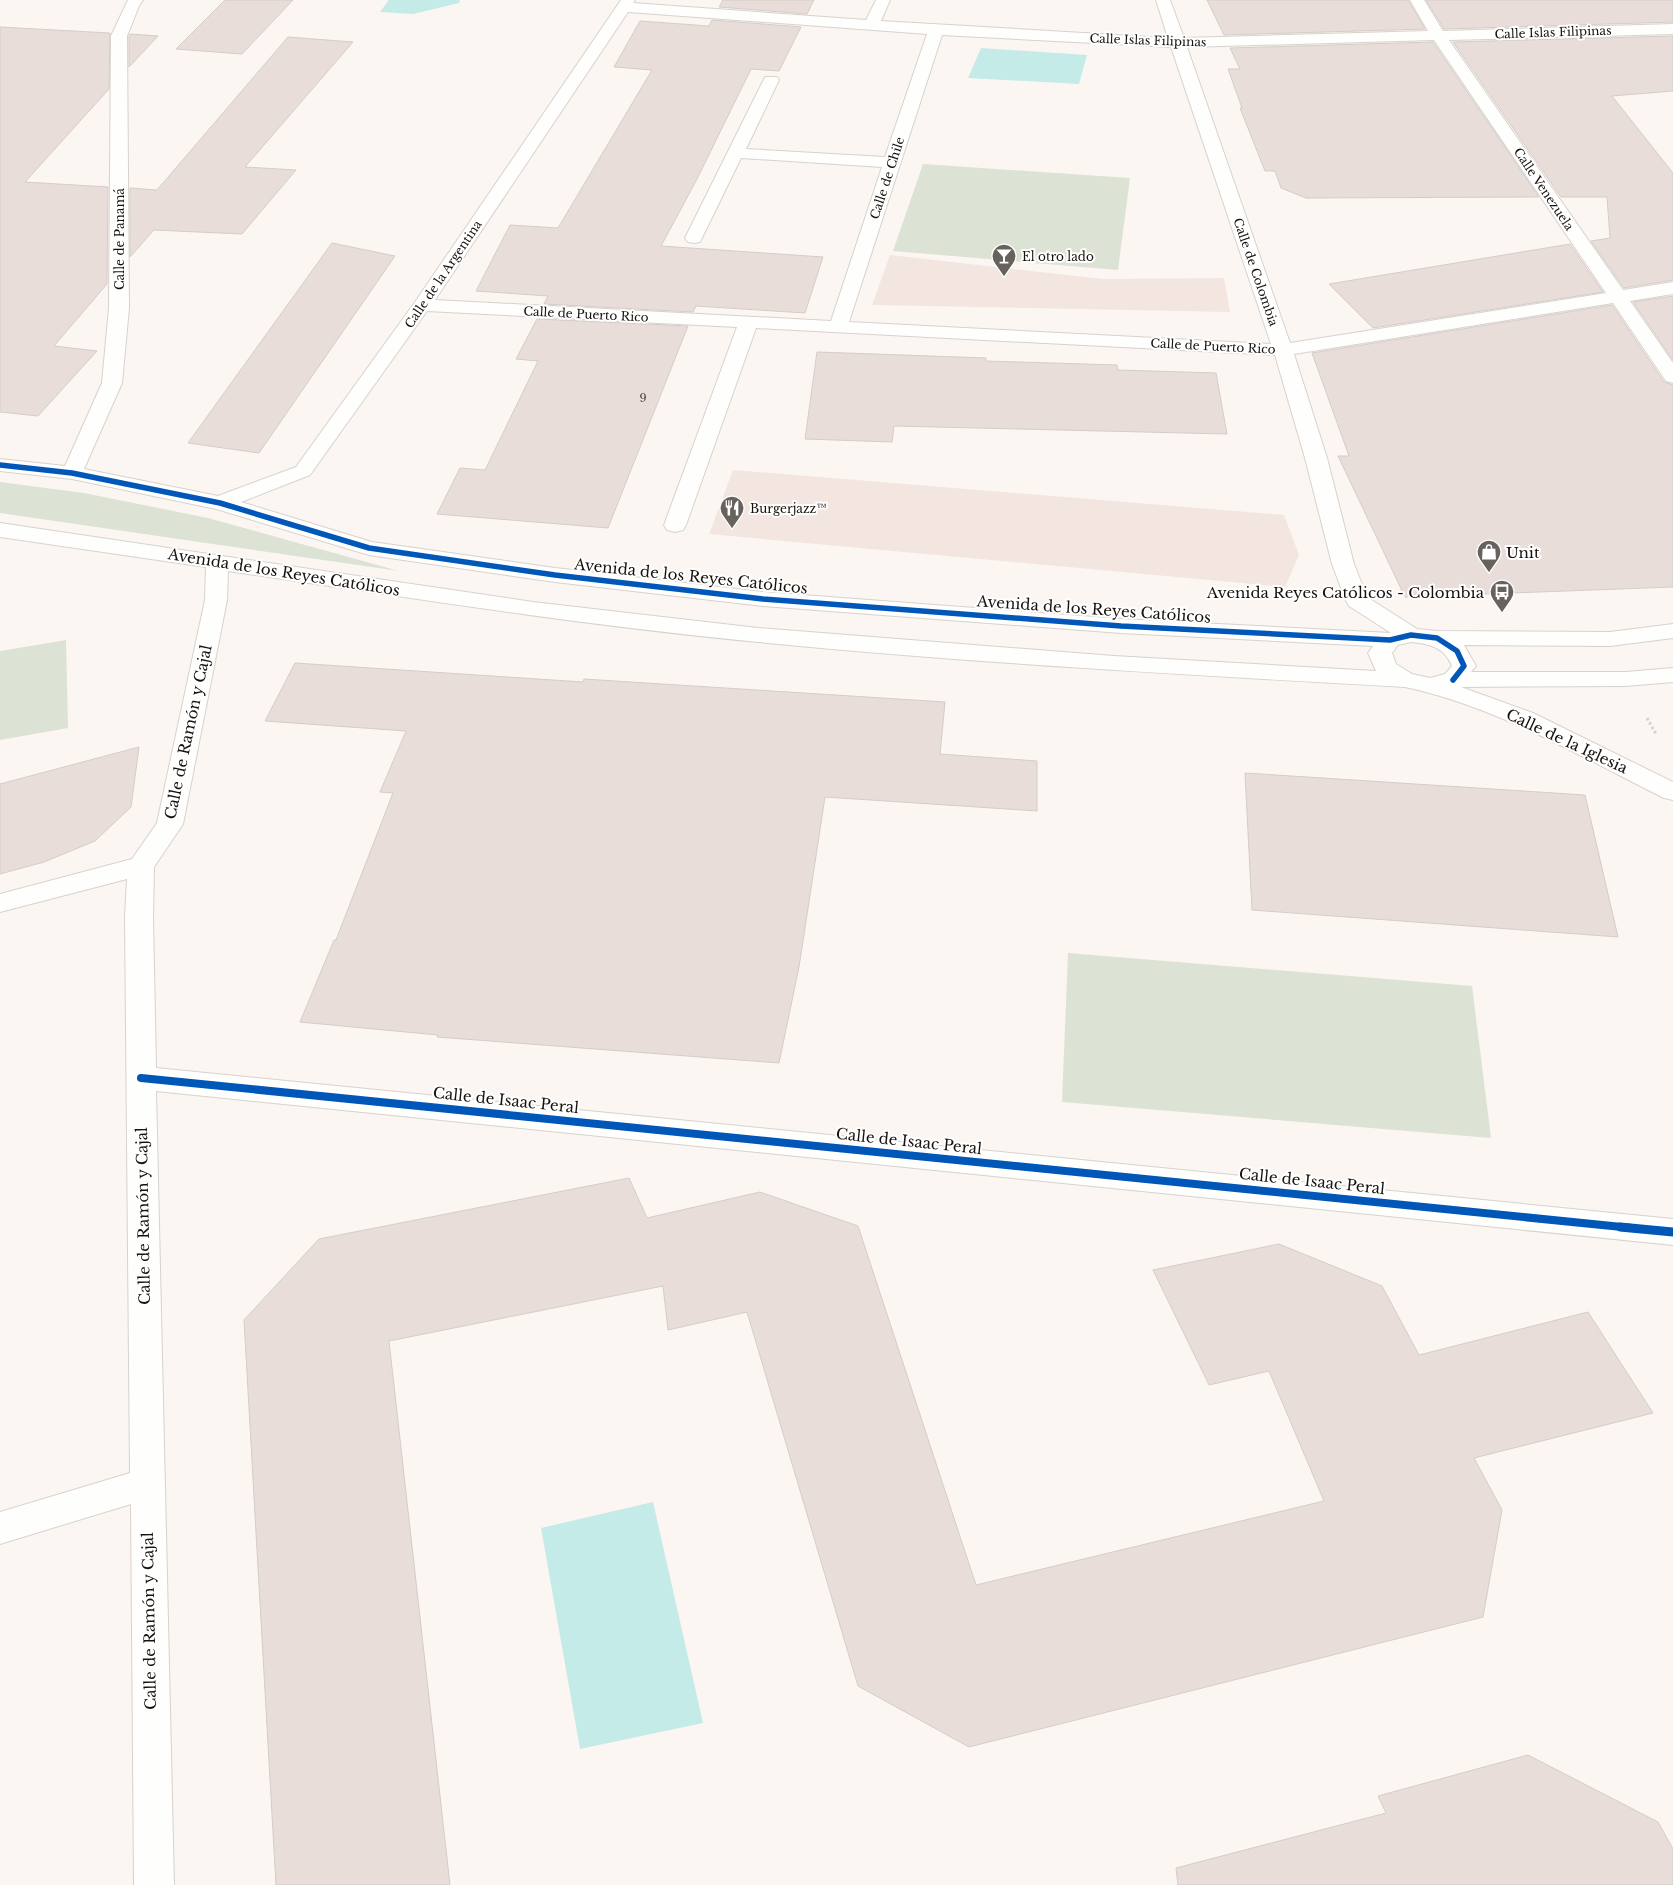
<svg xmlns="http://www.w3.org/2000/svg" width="1673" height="1885" viewBox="0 0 1673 1885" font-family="'Libre Baskerville',serif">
<rect width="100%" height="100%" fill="#fbf6f1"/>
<path fill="#f3e6e0" d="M890,255l213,24 121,-1 6,34 -358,-7z
M733,470l551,45 15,40 -14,32 -576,-53z"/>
<path fill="#dce3d4" d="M923,164l207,14 -12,92 -225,-19z
M0,482l84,11 124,25 191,53 -399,-58z
M66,640l2,88 -68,12v-89z
M1068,953l404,33 19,152 -429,-36z"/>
<path fill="#c5ebe9" d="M389,0h71l-1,3 -46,11 -33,-2z
M981,48l106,7 -8,29 -111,-6z
M653,1502l50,221 -123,26 -39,-221z"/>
<path fill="#e8ddd9" stroke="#d3cdc9" d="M225,0h68l-51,54 -66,-5z
M723,0h91l-7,14 -88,-7z
M1207,0h201l17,29 -201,6z
M1426,0h247v22l-229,7z
M712,20l89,7 -22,44 -28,-2 -54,110 -36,67 162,11 -18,56 -109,-7 -3,6 -149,-8 4,-8 -72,-5 34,-66 48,3 94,-158 -38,-3 26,-46 69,5z
M0,27l110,6 -1,56 -84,93 83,5 -1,97 -53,62 43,5 -59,65 -38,-4z
M130,34l28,2 -29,31v-31z
M1673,36v55l-61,5 61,77v107l-49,8 -33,-47 19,-3 -3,-41h-46l-108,-155z
M288,37l65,5 -108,125 51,3 -54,64 -88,-4 -24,27v-69l27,2z
M1433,42l106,155 -233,1 -25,-10 -6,-17h-10l-25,-63h2l-14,-39h12l-10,-21z
M332,243l63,13 -136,197 -71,-10z
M1570,244l33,48 -230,36 -44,-44z
M1673,296v64l-40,-58z
M1612,305l52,77 9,3v202l-268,10 -67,-141h11l-37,-103z
M537,319l151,7 -80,202 -171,-14 23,-46 25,2 53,-109 -22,-2z
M817,352l169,6v3l131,4 1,5 98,3 11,61 -333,-8 -2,16 -87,-3z
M295,663l288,19 1,-3 361,23 -5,52 97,7v50l-212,-14 -26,170 -20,96 -342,-26 1,-2 -138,-13 34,-82h2l57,-147 -13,-1 26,-61 -141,-10z
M139,747l-8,60 -36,34 -51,21 -44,12v-90z
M1245,773l340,22 33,142 -366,-27z
M629,1178l18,40 113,-26 98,34 118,359 348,-84 -55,-130 -60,14 -56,-115 126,-26 103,42 37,69 169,-43 65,101 -179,45 28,52 -19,107 -514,130 -111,-61 -111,-374 -79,18 -5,-44 -274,55 61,544h-174l-32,-565 75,-81z
M1528,1755l130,67 15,27v36h-495l-2,-17 210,-55 -8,-17z"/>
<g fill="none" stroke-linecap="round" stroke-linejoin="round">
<defs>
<path id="minor" d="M128,0h15l-4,6 -12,30 2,272 -7,75 -38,86 134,27 78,-29 119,-165 206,-302h14l-2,3 233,17 10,-20h14l-9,21 287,17 -12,-38h14l14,38 244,-7 -18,-31h14l19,31 230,-7v10l-224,6 174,250 50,-8v12l-43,7 43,62v20l-7,-2 -53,-78 -319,51 33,104 27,106 13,33 50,32 20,2 173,1 63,-8v14l-63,8 -146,-1 12,21 -5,6h155l47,-4v14l-47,4 -165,1 72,26 140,69v18l-9,-2c-82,-41 -169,-92 -259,-111 -216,-12 -432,-24 -647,-45 -177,-17 -354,-45 -530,-71l-1,29 -44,224 -29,43 -1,50 3,151 1517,151v26l-1517,-154 18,794h-40l-3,-381 -131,40v-32l130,-39 -5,-556 2,-38 -127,33v-18l132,-35 25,-36 48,-223 1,-33 -206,-30v-14l533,79 225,26 356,28 262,15 -8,-18 5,-7 -252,-13 -358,-27 -208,-24 -186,-27 -153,-46 -144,-30 -72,-8v-12l65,7 37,-83 7,-75 2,-272zM628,12l299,22 -42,123 -139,-8 33,-69 -2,-3h-12l-80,161 3,4 6,1 6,-1 41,-84 141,9 -51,154 -396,-21zM942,35l229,12 100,297 -422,-22zM1434,40l172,253 -316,50 -103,-296zM427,311l310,16 -73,198 3,5 8,2 8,-2 3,-5 70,-197 519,27 30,103 27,106 14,37 3,5 42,27 -270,-14 -358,-27 -208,-24 -183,-26 -131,-40 69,-27zM1411,642c19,2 33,5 41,24l-7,8 -15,4 -18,-4 -16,-10 -4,-11 6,-8z"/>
</defs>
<use href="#minor" stroke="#d7d2cd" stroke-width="2"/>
<path stroke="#d4d2d1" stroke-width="3" stroke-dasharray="2.5 2.5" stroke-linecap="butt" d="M1647,718l9,16"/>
<use href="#minor" fill="#fefefd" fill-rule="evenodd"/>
<defs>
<path id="cycleway-far2" d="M0,465l72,8 148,30 149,45 186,27 208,24 358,27 269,14 21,-5 26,3 20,13 7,15 -11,14"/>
<path id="cycleway-far1" d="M141,1078l1491,150"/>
<path id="cycleway" d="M1620,1227l53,5"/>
</defs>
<use href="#cycleway-far2" stroke="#fff" stroke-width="8"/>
<use href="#cycleway-far1" stroke="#fff" stroke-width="11"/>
<use href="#cycleway" stroke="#fff" stroke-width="12"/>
<use href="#cycleway-far2" stroke="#0057b8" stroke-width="5.5"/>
<use href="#cycleway-far1" stroke="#0057b8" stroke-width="8"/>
<use href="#cycleway" stroke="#0057b8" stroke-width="9"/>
</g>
<defs>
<symbol id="bar-pin" viewBox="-11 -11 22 30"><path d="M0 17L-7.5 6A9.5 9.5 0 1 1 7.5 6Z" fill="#67625d" stroke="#fff"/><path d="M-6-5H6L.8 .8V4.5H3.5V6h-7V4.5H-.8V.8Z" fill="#fff"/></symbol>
<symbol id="restaurant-pin" viewBox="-11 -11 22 30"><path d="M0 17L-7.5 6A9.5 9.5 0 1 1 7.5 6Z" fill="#67625d" stroke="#fff"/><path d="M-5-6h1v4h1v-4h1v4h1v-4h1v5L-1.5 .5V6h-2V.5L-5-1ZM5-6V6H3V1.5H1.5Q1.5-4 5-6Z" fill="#fff"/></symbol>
<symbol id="shop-pin" viewBox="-11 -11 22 30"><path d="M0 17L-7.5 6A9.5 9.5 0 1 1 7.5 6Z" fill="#67625d" stroke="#fff"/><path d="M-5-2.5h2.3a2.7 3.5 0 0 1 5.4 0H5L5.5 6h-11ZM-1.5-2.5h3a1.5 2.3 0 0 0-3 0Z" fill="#fff"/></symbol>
<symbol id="bus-pin" viewBox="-11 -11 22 30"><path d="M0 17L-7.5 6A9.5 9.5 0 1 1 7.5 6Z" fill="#67625d" stroke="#fff"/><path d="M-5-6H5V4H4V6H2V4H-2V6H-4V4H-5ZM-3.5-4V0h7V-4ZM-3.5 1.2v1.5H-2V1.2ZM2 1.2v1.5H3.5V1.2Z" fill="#fff"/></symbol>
</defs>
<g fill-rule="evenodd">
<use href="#bar-pin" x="990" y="242" width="28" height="38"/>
<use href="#restaurant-pin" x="718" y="494" width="28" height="38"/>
<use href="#shop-pin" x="1475" y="538" width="28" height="38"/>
<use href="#bus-pin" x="1488" y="578" width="28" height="38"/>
</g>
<g text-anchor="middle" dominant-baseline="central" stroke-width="4" stroke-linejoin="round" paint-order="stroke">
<g font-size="11" fill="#4b4540">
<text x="643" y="398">9</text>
</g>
<g font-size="12" fill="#17120d" stroke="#fff">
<text transform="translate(1553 32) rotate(-2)">Calle Islas Filipinas</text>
<text transform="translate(1148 40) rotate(2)">Calle Islas Filipinas</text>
<text transform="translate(887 178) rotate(-72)">Calle de Chile</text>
<text transform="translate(1544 189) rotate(56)">Calle Venezuela</text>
<text transform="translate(119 239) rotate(-90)">Calle de Panamá</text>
<text transform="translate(1256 272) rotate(71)">Calle de Colombia</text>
<text transform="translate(443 274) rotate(-56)">Calle de la Argentina</text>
<text transform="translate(586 314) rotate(3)">Calle de Puerto Rico</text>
<text transform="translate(1213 346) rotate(3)">Calle de Puerto Rico</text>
</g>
<g font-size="12" fill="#17120d" stroke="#fff" text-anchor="start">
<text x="1022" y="256">El otro lado</text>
<text x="750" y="508">Burgerjazz™</text>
</g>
<g font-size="15" fill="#17120d" stroke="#fff" text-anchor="start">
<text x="1506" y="552">Unit</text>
<text x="1484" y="592" text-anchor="end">Avenida Reyes Católicos - Colombia</text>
</g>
<g font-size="15" fill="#17120d" stroke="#fff">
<text transform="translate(284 572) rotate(9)">Avenida de los Reyes Católicos</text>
<text transform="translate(691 576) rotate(6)">Avenida de los Reyes Católicos</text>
<text transform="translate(1094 609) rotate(4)">Avenida de los Reyes Católicos</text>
<text transform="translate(188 732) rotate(-78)">Calle de Ramón y Cajal</text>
<text transform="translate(1567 741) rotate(25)">Calle de la Iglesia</text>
<text transform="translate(506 1100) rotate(6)">Calle de Isaac Peral</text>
<text transform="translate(909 1141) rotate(6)">Calle de Isaac Peral</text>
<text transform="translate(1312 1181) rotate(6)">Calle de Isaac Peral</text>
<text transform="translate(143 1216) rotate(-91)">Calle de Ramón y Cajal</text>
<text transform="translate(149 1621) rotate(-91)">Calle de Ramón y Cajal</text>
</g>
</g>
</svg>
